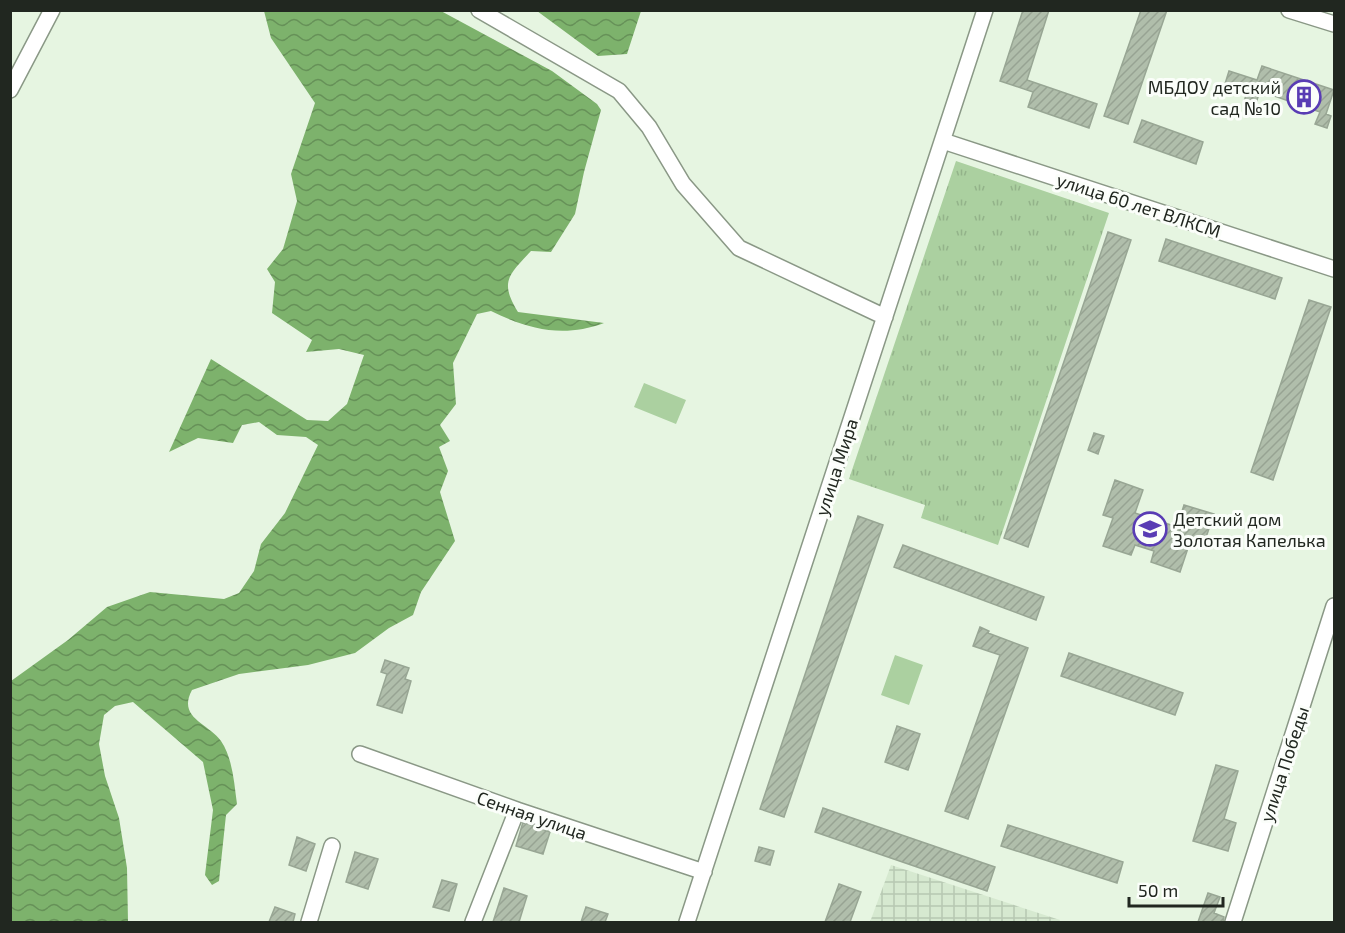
<svg xmlns="http://www.w3.org/2000/svg" width="1345" height="933" viewBox="0 0 1345 933" font-family="'Exo 2',sans-serif">
<defs>
<pattern id="industrial-grid" width="8" height="8" patternUnits="userSpaceOnUse" patternTransform="scale(1.5)"><rect width="8" height="8" fill="#d6e9d0"/><path d="M0 4h8M4 0v8" fill="none" stroke="#b7c8b2"/></pattern>
<pattern id="park-tufts" width="24" height="20" patternUnits="userSpaceOnUse" patternTransform="scale(1.5)"><rect width="24" height="20" fill="#abd0a0"/><path d="M3 7l-1-3M5 7V3M7 7l1-3M15 17l-1-3M17 17v-4M19 17l1-3" fill="none" stroke="#93b38a"/></pattern>
<pattern id="water-waves" width="16" height="10" patternUnits="userSpaceOnUse" patternTransform="scale(1.5)"><rect width="16" height="10" fill="#7db26c"/><path d="M0 5q4-4 8 0t8 0" fill="none" stroke="#669158"/></pattern>
<pattern id="building-hatch" width="6" height="6" patternUnits="userSpaceOnUse" patternTransform="scale(1.5)"><rect width="6" height="6" fill="#b0beab"/><path d="M-1 1l2-2M0 6l6-6M5 7l2-2" fill="none" stroke="#97a393"/></pattern>
</defs>
<rect width="100%" height="100%" fill="#e6f5e1"/>
<path fill="url(#industrial-grid)" d="M891,865l169,55 -1,2h-189z"/>
<path fill="#abd0a0" d="M644,383l42,17 -10,24 -42,-17z
M895,655l28,10 -14,40 -28,-10z"/>
<path fill="url(#park-tufts)" d="M956,161l153,52 -111,332 -77,-27 4,-13 -76,-26z"/>
<path fill="url(#water-waves)" d="M264,11h177l111,60 45,33 4,6 -17,62 -9,42 -24,38 -20,-1c-22,24 -32,30 -13,61l86,11c-40,15 -75,7 -113,-12l-14,3 -24,49 3,41 -16,21 10,16 -11,6 9,24 -8,21 15,49 -34,51 -8,23 -24,13 -34,25 -47,12 -69,9 -47,16c-15,28 16,33 29,51 12,18 13,42 16,63l-11,11 -7,66 -7,4 -7,-10 8,-65 -10,-48 -70,-60 -18,4 -11,9 -5,29 6,32 14,42 8,50 1,54h-117v-241l57,-41 39,-33 43,-15 74,7 15,-6 15,-22 7,-27 24,-31 33,-68 -12,-8 -29,-2 -18,-13 -17,3 -9,18 -35,-5 -29,14 42,-93 96,61 21,1 19,-17 17,-49 -25,-6 -33,3 6,-12 -40,-27 3,-31 -8,-13 16,-20 14,-48 -6,-27 24,-71 -44,-65z
M537,11h104l-14,43 -29,2z"/>
<path fill="url(#building-hatch)" stroke="#98a694" stroke-width="1.5" d="M1023,10h26l-22,70 70,24 -8,24 -61,-21 5,-15 -33,-11z
M1141,10h26l-39,114 -24,-8z
M1262,66l72,24 -8,24 5,2 -4,12 -12,-4 5,-12 -60,-21 -5,15 -11,-4 2,-7 -22,-8 5,-16 28,9z
M1142,120l61,22 -7,22 -62,-22z
M1108,232l23,8 -103,307 -24,-9z
M1166,239l116,39 -7,21 -116,-38z
M1309,300l22,7 -58,173 -22,-8z
M1094,433l10,3 -6,18 -10,-4z
M1115,480l28,10 -8,23 42,14 7,-22 30,9 -12,35 -13,-4 -9,27 -29,-10 3,-11 -19,-6 -4,10 -28,-9 10,-28 -10,-3z
M858,516l25,9 -99,292 -24,-8z
M903,545l141,52 -8,23 -142,-53z
M980,627l9,4 -1,2 40,15 -60,171 -23,-8 55,-156 -27,-9z
M1069,653l114,40 -8,22 -114,-39z
M385,660l24,8 -4,11 6,2 -9,32 -25,-8 10,-31 -6,-2z
M897,726l23,8 -12,36 -23,-8z
M1216,765l22,6 -14,48 12,4 -8,28 -35,-10z
M823,808l172,59 -8,24 -172,-59z
M523,822l27,10 -7,22 -27,-8z
M1008,825l115,37 -6,21 -116,-37z
M297,837l18,7 -9,27 -17,-6z
M759,847l15,4 -4,14 -15,-4z
M355,852l23,7 -10,30 -22,-7z
M442,880l15,4 -8,27 -16,-4z
M839,884l22,8 -11,30h-25z
M504,888l23,8 -8,26h-26z
M1208,893l12,4 -6,16 10,4 -1,5h-25z
M275,907l20,7 -2,8h-24z
M586,907l22,7 -3,8h-24z"/>
<g fill="none" stroke-linecap="round" stroke-linejoin="round">
<defs>
<path id="minor" d="M479,10l140,81 30,36 34,57 56,64 146,69
M1289,10l45,14
M10,90l42,-80
M943,141l391,128
M360,754l157,56 187,62
M309,922l23,-76
M473,922l44,-112
M687,922l298,-912
M1233,922l101,-316"/>
</defs>
<use href="#minor" stroke="#8a9886" stroke-width="18"/>
<use href="#minor" stroke="#fff" stroke-width="15"/>
</g>
<defs>
<symbol id="building-ring" viewBox="-11 -11 22 22"><circle r="9.5" fill="#fbfefa" stroke="#593cb4" stroke-width="1.5"/><path d="M-4-6H4V6H1V3H-1V6H-4ZM-2.5-4.3h1.7v1.8h-1.7ZM.8-4.3h1.7v1.8H.8ZM-2.5-1h1.7V.8h-1.7ZM.8-1h1.7V.8H.8Z" fill="#593cb4"/></symbol>
<symbol id="school-ring" viewBox="-11 -11 22 22"><circle r="9.5" fill="#fbfefa" stroke="#593cb4" stroke-width="1.5"/><path d="M0-5L7-2L0 1L-7-2ZM-4 1L0 2.5L4 1V4Q0 6-4 4Z" fill="#593cb4"/></symbol>
</defs>
<g fill-rule="evenodd">
<use href="#building-ring" x="1285" y="78" width="38" height="38"/>
<use href="#school-ring" x="1131" y="510" width="38" height="38"/>
</g>
<g text-anchor="middle" dominant-baseline="central" stroke-width="6" stroke-linejoin="round" paint-order="stroke">
<g font-size="18" fill="#212720" stroke="#fbfefa" text-anchor="end">
<text x="1281" y="87">МБДОУ детский<tspan x="1281" dy="21">сад №10</tspan></text>
<text x="1173" y="519" text-anchor="start">Детский дом<tspan x="1173" dy="21">Золотая Капелька</tspan></text>
</g>
<g font-size="18" fill="#212720" stroke="#fbfefa">
<text transform="translate(1139 205) rotate(18)">улица 60 лет ВЛКСМ</text>
<text transform="translate(836 467) rotate(-72)">улица Мира</text>
<text transform="translate(1284 764) rotate(-72)">улица Победы</text>
<text transform="translate(532 815) rotate(19)">Сенная улица</text>
</g>
</g>
<rect width="1345" height="933" fill="none" stroke="#212720" stroke-width="24"/>
<path d="M1129 897v9h94v-9" fill="none" stroke="#212720" stroke-width="3"/>
<text x="1138" y="897" font-size="18" fill="#212720" stroke="#fbfefa" stroke-width="4.5" paint-order="stroke">50 m</text>
</svg>
